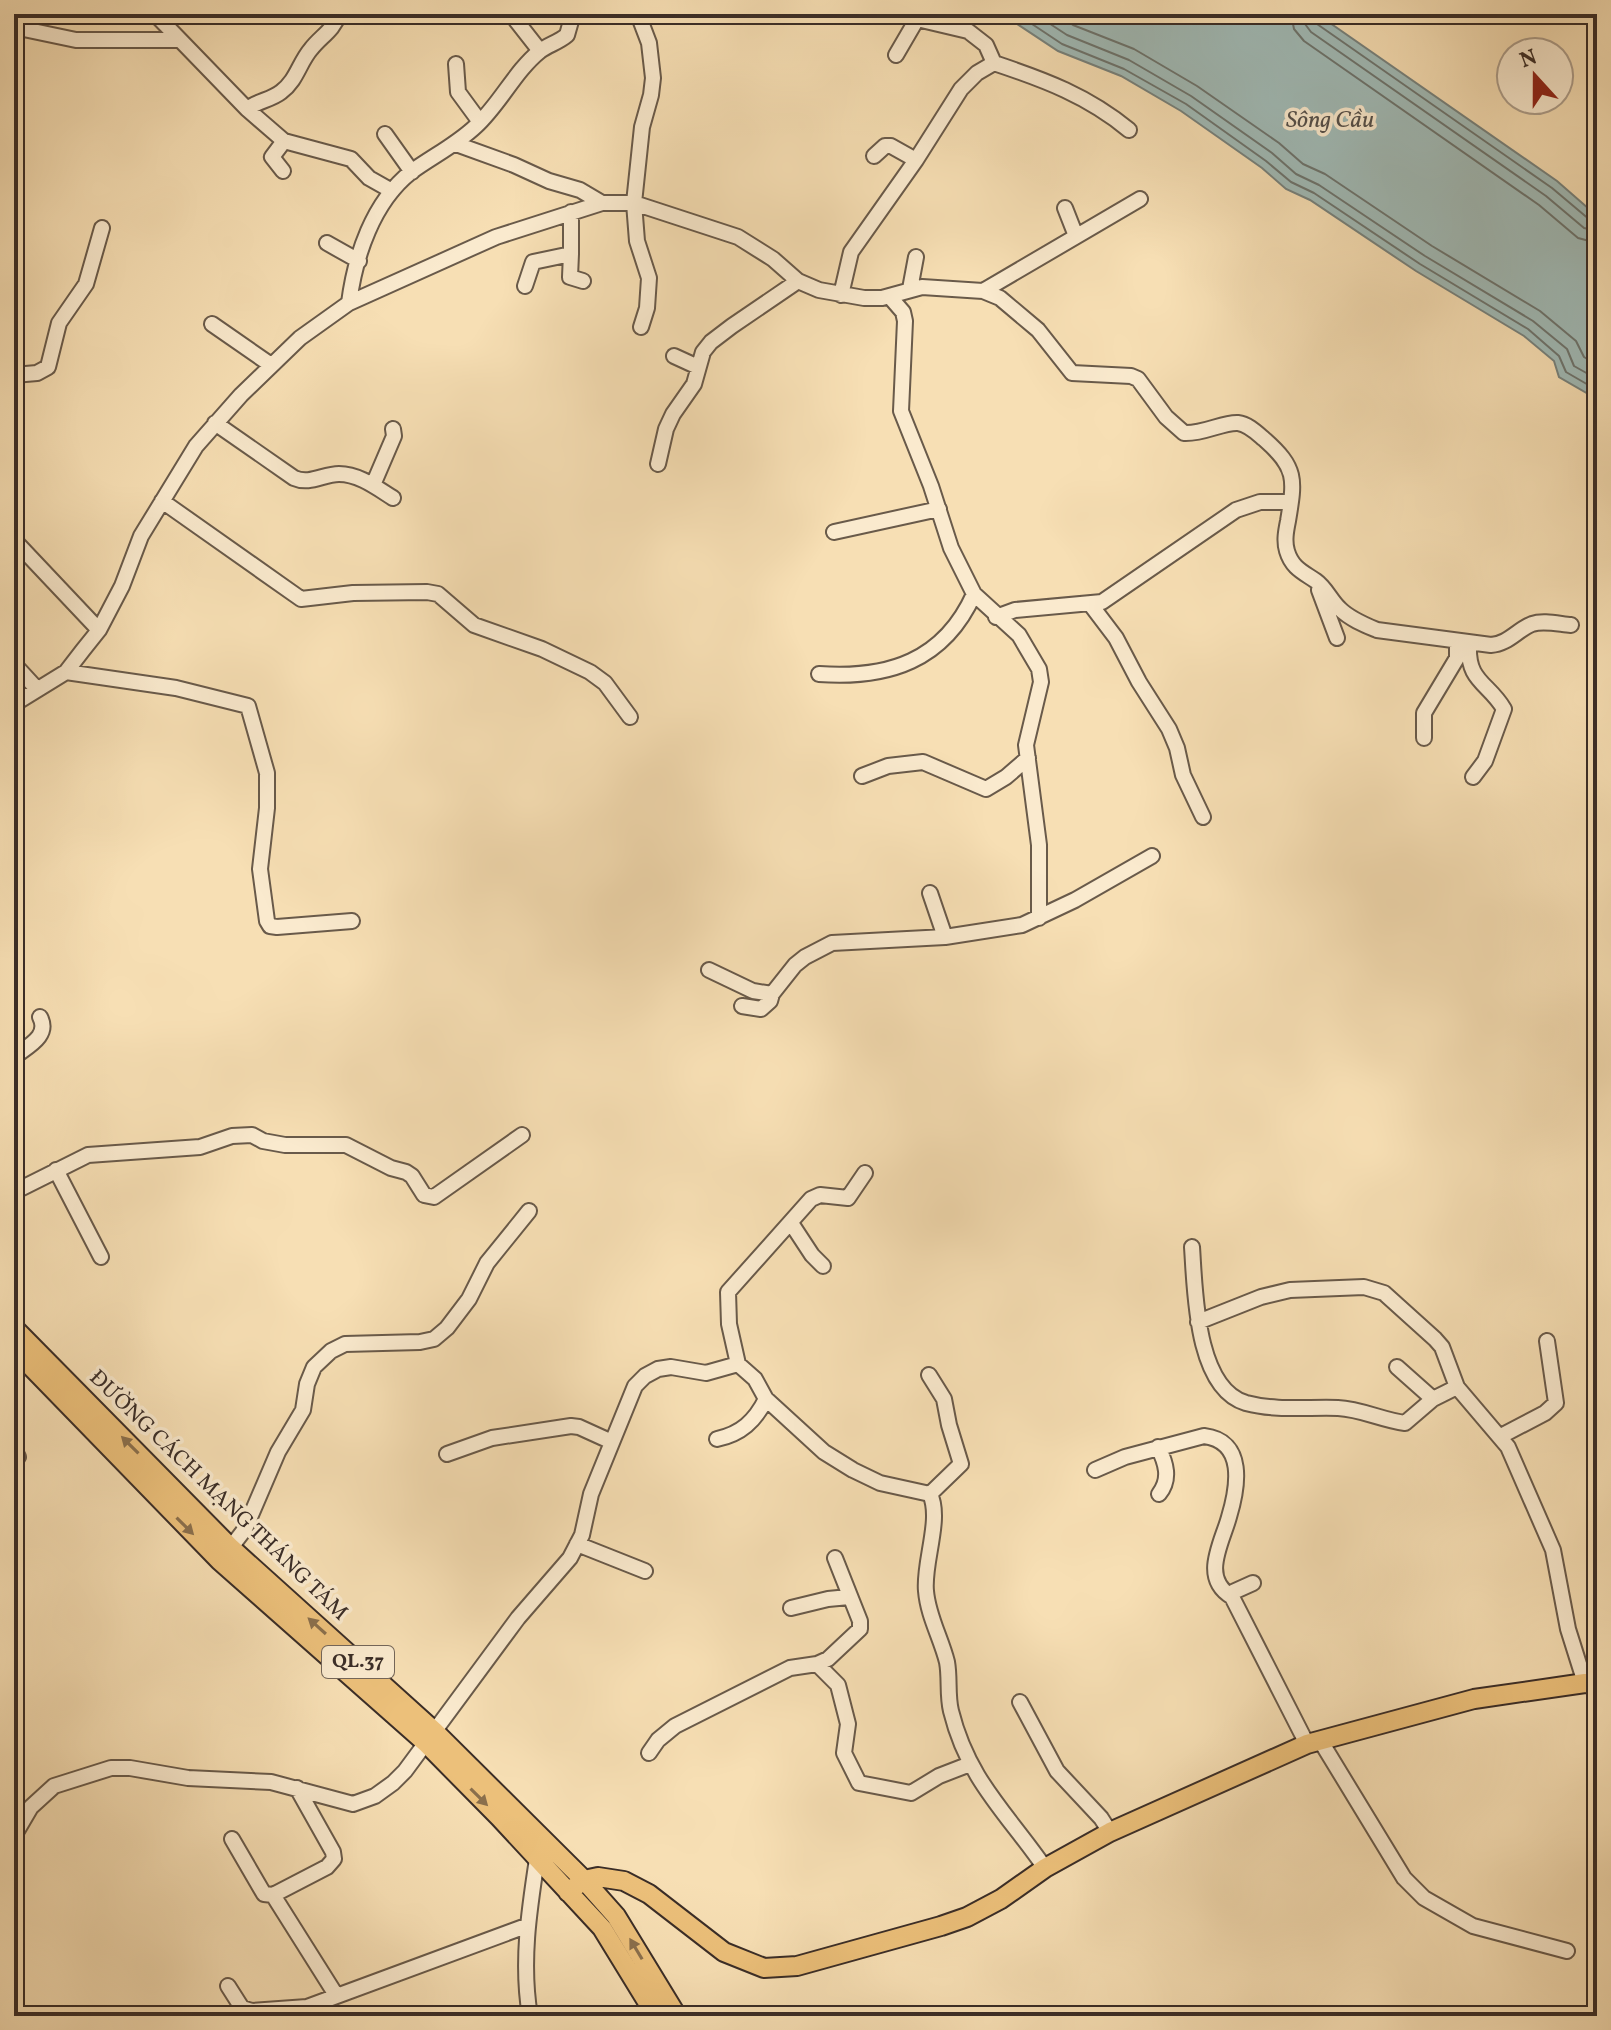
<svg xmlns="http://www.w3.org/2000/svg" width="1611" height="2030" viewBox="0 0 1611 2030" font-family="Vollkorn,serif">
<rect width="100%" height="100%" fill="#f7dfb4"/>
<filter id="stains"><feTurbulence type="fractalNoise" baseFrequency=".0025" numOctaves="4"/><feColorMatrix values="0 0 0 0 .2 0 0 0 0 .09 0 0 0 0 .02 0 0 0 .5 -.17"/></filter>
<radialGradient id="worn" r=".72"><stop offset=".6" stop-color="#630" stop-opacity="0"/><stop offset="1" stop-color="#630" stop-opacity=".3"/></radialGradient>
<path fill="#a0bab6" stroke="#77827d" stroke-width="2" d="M1002,14h315l240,167 40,35v183l-38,-22 -5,-16 -30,-25 -108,-65 -106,-71 -24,-11 -24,-21 -81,-57 -60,-35 -63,-25z"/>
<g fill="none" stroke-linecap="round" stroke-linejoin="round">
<path stroke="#6d746e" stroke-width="2" d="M1017,14l45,30 62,25 62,35 80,57 25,21 23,11 106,71 108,65 31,27 7,16 31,18
M1035,14l32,21 62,25 62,36 81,57 24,21 23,11 106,71 108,65 34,28 7,17 23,13
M1056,14l17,11 61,24 63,37 82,57 24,21 22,10 107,72 108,65 36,30 8,16 13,8
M1291,14l3,15 10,12 235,164 39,33 19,5
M1303,14l2,10 6,8 235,164 38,32 13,3
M1313,14l4,10 235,164 38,32 7,1"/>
<defs>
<path id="minor" d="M155,14l92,95 37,32 67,18 18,19 23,13
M511,14l29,37
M896,14l72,17 18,14 8,18c51,17 94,33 135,67
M14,27l62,13h103
M896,55l21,-36
M456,64l2,28 22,30
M247,109c10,-8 24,-9 34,-17 16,-12 18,-29 30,-43 10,-13 22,-18 28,-35
M385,134l27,38
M456,144l58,21 35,16 31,9 22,13
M874,156l11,-10h6l25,14
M283,171l-11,-14 12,-16
M1065,208l11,28
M327,243l32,18
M571,254l-1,23 13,4
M525,286l8,-24 38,-8v-42
M910,289l6,-32
M983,291l157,-92
M841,295l10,-43 65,-92 45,-71 16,-16 17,-10
M890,297l13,15 2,9 -4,90 30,75 20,62 23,46 45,41 20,34 2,13 -15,63 13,100v73
M349,303c6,-47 24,-101 62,-131 22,-16 45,-27 65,-46 24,-22 39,-55 64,-75 8,-6 19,-9 27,-16l6,-21
M212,324l59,41
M641,327l6,-19 2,-30 -12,-37 -3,-38 8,-76 9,-32 2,-17 -4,-35 -8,-21
M674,356l24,11
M14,375l23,-2 11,-6 11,-44 27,-39 16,-56
M215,423l79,55c16,7 29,-4 45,-4 20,0 38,14 54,24
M658,464l8,-35 7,-15 21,-30 9,-32 8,-10 21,-16 66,-45
M373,485l21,-49 -1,-7
M162,501l139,98 52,-6 74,-1 11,2 36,31 68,24 48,23 15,11 25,34
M834,532l105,-23
M14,540l85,90
M1319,590l18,48
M1091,605l25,33 23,44 30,47 8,19 6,27 20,42
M996,617l19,-7 87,-8 134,-92 24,-8h31
M1469,644c-2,38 19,38 35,65l-19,52 -12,16
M14,664l23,25
M66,672l110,16 72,18 19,67v35l-7,61 7,52 3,5 7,1 75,-6
M819,674c69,5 125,-13 155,-80
M14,704l52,-32 17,-22 16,-20 23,-44 19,-50 55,-90 45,-51 59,-57 49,-35 147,-66 106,-34h32l104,34 35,22 25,22 21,9 45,8h18l40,-11 61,4 17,7 38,32 34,43 59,3 7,3 28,38 18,16c20,1 39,-11 54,-10 10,1 19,10 26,16 33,29 31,40 24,82 -2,10 -4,20 -1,30 5,17 16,21 29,30 10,7 15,20 24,28 10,10 25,16 37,21l114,15c17,-1 26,-15 41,-21 11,-4 27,0 39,1
M1424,738v-25l33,-55v-16
M862,776l26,-10 35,-4 63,27 20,-12 22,-19
M930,893l15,44
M709,970l44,21 19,3 23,-29 10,-8 27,-14 113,-6 77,-12 53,-25 77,-44
M742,1006l19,3 9,-8 2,-7
M14,1057c14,-11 36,-21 26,-40
M56,1170l45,87
M865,1173l-17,25 -28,-3 -9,4 -83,93 1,32 9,40 17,15 11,20 58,53 29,18 27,13 50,11
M14,1185l8,3 66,-33 112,-8 32,-11 20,-1 11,6 22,4h61l45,23 15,4 6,4 12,19 10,2 88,-62
M791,1223l21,32 11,11
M1192,1247c3,41 3,141 54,156 30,8 61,4 92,5 23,1 44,12 67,15l28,-24 24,-12
M1198,1322l63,-25 29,-7 74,-3 20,6 51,46 7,8 15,40 51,60 45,103 15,79 17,54
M1397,1367l36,32
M929,1375l15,24 5,26 12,39 -31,30
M1501,1436l44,-23 11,-10 -9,-62
M717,1439c24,-5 38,-18 49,-40
M1158,1447c8,16 13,32 1,47
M14,1449l4,8
M447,1454l45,-16 79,-12 8,1 33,15
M1095,1470l30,-13 79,-21c42,5 34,51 25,81 -7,26 -29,61 3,80
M930,1494c12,25 -7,69 -4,97 2,25 15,47 21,71 3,16 0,33 4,49 17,69 56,102 94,157
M577,1544l68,27
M225,1555l20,-26 33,-77 25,-42 4,-26 7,-17 17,-16 14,-7 75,-2 14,-3 13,-11 22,-29 18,-36 42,-52
M1253,1583l-20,9 -1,5 75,147
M791,1608l37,-9 21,-2
M817,1664l21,21 10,39 -4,29 15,30 52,10 28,-17 31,-12
M1020,1702l37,69 44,47 9,14
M1320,1740l84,138 20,20 49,28 94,25
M649,1753l9,-13 17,-14 115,-58 27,-4 11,-5 32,-30v-8l-25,-63
M14,1836l17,-29 23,-21 57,-18h19l58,10 83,4 82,22 22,-8 18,-13 12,-12 113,-153 52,-60 12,-23 9,-41 44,-108 10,-10 13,-7 13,-2 35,6 32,-9
M232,1839l32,55 9,1 54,-28 7,-8 -1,-7 -36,-64
M273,1895l63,100
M228,1986l14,22 10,3 55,-4 219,-81
M530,2016c-9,-53 -1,-105 7,-157"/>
<path id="major" d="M14,1328l217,220 203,183 150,149 32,36 61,100
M14,1349l206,212 206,182 73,74 103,111 54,88
M568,1892l16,-12 14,-3 26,4 25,13 75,58 40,16 33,-2 144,-40 26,-9 34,-18 44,-31 65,-36 197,-88 167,-45 111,-16 12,1"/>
</defs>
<use href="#minor" stroke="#695a4a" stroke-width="18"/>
<use href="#major" stroke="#3a2d27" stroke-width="22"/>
<use href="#minor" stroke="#faeace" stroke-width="14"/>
<use href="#major" stroke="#ecc07a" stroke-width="18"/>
</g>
<defs><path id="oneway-solid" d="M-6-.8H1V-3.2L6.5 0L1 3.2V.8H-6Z" transform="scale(2)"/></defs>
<g fill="#8a6f4c">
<use href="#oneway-solid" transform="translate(130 1445) rotate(-135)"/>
<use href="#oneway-solid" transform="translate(185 1526) rotate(45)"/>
<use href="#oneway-solid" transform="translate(317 1626) rotate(-138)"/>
<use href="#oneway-solid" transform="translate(479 1797) rotate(45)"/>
<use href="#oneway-solid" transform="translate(636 1949) rotate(-121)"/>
</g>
<g text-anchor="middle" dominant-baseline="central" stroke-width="7" stroke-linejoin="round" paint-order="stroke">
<rect fill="#faeace" stroke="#746659" stroke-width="2" x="322" y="1646" width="72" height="32" rx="6"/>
<g font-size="20" font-weight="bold" fill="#3a2d27">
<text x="358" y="1662">QL.37</text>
</g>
<g font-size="22" fill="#3a2d27" stroke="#faeace">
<text transform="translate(218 1496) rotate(44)">ĐƯỜNG CÁCH MẠNG THÁNG TÁM</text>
</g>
<g font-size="24" font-style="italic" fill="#54504b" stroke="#faeace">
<text x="1330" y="121">Sông Cầu</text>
</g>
</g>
<rect width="1611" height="2030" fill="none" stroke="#f7dfb4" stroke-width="48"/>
<rect x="16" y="16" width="1579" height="1998" fill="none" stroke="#3a2d27" stroke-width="4"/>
<rect x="24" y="24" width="1563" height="1982" fill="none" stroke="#3a2d27" stroke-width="2"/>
<g transform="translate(1535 76) rotate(339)"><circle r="38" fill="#faeace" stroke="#ad9e8b" stroke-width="2"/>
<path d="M0-6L14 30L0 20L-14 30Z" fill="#8f2418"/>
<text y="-12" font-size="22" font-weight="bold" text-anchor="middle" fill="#3a2d27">N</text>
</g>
<rect width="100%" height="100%" filter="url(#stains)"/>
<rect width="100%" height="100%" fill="url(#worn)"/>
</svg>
